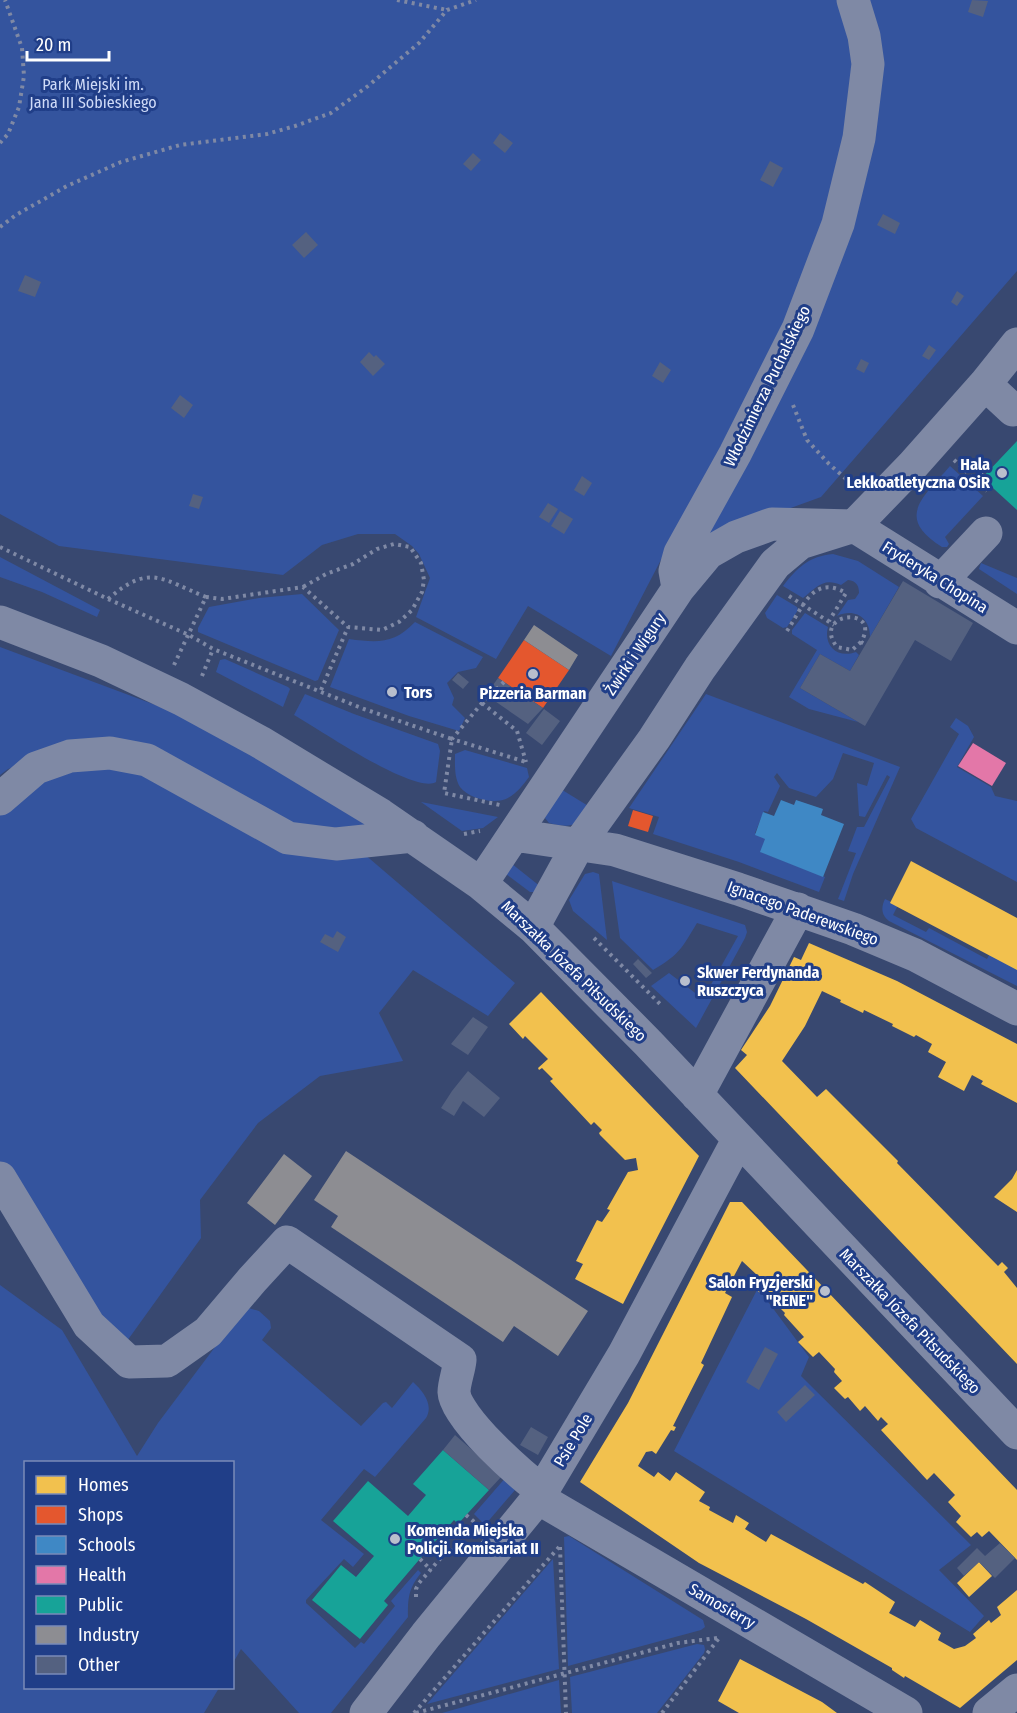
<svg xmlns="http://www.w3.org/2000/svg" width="1017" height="1713" viewBox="0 0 1017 1713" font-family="'Fira Sans Condensed',sans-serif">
<rect width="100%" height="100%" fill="#384870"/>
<path fill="#34549e" d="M0,0h1017v271l-196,226 -157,57 -53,102 -83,-50 -32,53 -80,-42 14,-39 -11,-24 -7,-8 -17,-12h-37l-36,11 -39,30 -224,-29 -59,-32z
M950,466l33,30 -38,41 4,7 -2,3h-5c-48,-30 -18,-50 8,-81z
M833,554l25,7 41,26 -29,50c0,-20 -16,-29 -33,-21l11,-16 7,-1 4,-6c0,-8 -3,-12 -11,-13l-7,5c-18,-8 -25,3 -38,13l-20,-12c14,-18 26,-30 50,-32z
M0,557l100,53 -3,7 -55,-25 -42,-15z
M981,563l36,15v16l-38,-25z
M302,594l37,36 -21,50 -3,1 -117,-49v-4l11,-21 50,-9z
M777,595l20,12 1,3 -11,17 -4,1 -16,-10 -2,-5z
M805,613l23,14c-5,18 9,32 28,25l3,3 -9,16 -30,-17 -20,34 58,34 -49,-13 -20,-12 28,-47 -25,-16v-4z
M415,622l68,35 -7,11 -18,4 -11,11 7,15 -2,7 13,13 -6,13 -50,-15 -79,-29 19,-48c29,4 45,5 66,-17z
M0,647l177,66 204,114 -53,9 -252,-89 -68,22 -8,6z
M225,659l63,28 2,2 -7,18 -67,-35 4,-12z
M305,694l49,20 84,30 2,7 -4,31c-21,13 -119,-54 -142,-67z
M706,694l194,73 -47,107 -9,27 -6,-2 18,-46 -8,-2 9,-24h7l26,-50 -3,-2 -22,42 -6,-1 -2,-33 10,3 7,-23 -31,-10 -10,26 -17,18 -27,-9 -12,-15 -3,4 6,9 -12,26 -4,-1 -9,22 11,5 -5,14 64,25 -6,15 -80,-30 -86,-28 6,-17 -30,-9z
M956,718l12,8 6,11 -17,30 34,20 4,9 22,5v81l-101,-54 -5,-9 48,-85 -9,-7z
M465,750l62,18 2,9c-6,8 -12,16 -21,21 -12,7 -39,1 -48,-11 -6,-10 -5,-22 -5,-33z
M105,760l258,93 152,130 -27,33 -75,-46 -34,43 24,48 -83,15 -62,47 -58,77 1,38 -79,110 -122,-184v-353l39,-38z
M559,788l31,19c-13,19 -18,22 -41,16l-4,-5z
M421,802l77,15 -15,11 -21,3z
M507,860l34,27 -5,5h-6l-24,-18z
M593,872l6,2 8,66 -34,-29 -4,-11 16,-26z
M612,881l133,44 2,7 -2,6 -49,90 -45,-42 18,-13 34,26 35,-63 -41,-13c-15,25 -18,32 -44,47l-33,-32z
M885,899l13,6 -5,10 33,17 3,-4 58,31 3,-6 27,14v19l-128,-65c-8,-6 -8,-14 -4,-22z
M0,1285l62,45 75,126 21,-33 87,-116 14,4 11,10 1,7 -9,12 99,86 22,-23 3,-1 6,6 21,-26c10,9 21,23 13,36l-51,59 -11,-8 -43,51 43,34 -11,13 -9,-8 -38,41v3l49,45 6,-6 3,2 31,-38 -4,-5 27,-31 3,3c-13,16 -13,26 -13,44l-77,96h-32l-58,-64 -8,14 -1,-201h-206v226h193l-15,25h-204z
M758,1288l51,69 -8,19 170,169 -32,25 45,46 -14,16 -296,-181z
M507,1476l8,14 -30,35 -11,-11z
M569,1536l134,84 2,7 -4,3 -133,36 -4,-129z
M553,1559l6,110 -132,35z
M697,1644l7,1 1,4 -1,4 -47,60h-85l-2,-36z
M559,1680l2,33h-119z"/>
<path fill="#f2c14e" d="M911,861l106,57v52l-127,-67z
M809,943l88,38 120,63v59l-36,-19 2,-3 -11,-6 -8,16 -26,-14 8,-15 -18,-10 4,-8 -16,-9 -2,2 -22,-11 1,-2 -29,-14 -1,3 -23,-11 1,-2 -19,-9 -17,35 -23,35 35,36 9,-8 72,72 -1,2 101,103 4,-4 6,6 -4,4 13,16v76l-282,-296 12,-13 -6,-5 29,-44 24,-49 7,3z
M541,992l158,164 -76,148 -48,-25 8,-15 -7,-3 21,-41 5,2 8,-12 -3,-1 21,-37 10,-2 -2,-12 -11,2 -25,-25 -1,-2 3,-3 -8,-8 -3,3 -41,-44 3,-2 -11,-11 -3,2 -1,-2 10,-9 -23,-23 -2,3 -14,-15z
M1017,1170v42l-23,-15 18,-18z
M730,1202h12l275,288v70l-28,-29 -7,6 -5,-5 -6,5 -15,-15 5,-6 -13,-14 7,-7 -21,-22 -7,7 -46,-50 7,-6 -7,-7 -3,4 -13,-15 -5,5 -12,-14 -3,2 -11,-11 8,-7 -8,-9 1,-3 -16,-17 -6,5 -15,-15 6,-5 -20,-22 1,-2 -21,-21 -3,2 -11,-11 7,-8 -15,-14 -17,32 7,4 -31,66 3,2 -31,61 3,1 -2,4 -3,-1 -15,24 -4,-3 -6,1 -8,14 16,11 4,-5 12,9 6,-9 29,20 -6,9 11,6 -1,3 24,13 3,-8 13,8 -4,6 21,13 5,-8 92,50 2,-2 30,20 -6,11 26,14 5,-7 21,13 -3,7 16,9 11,-3 11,-8 -3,-4 16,-14 2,3 10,-8 -4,-8 20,-17v70l-57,48 -55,-32 -1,2 -12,-8v-2l-86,-49 -107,-56 -119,-81 48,-79z
M979,1562l13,14 -23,21 -12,-14z
M740,1659l82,43 15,11h-98l-21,-12z"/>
<path fill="#e4572e" d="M524,640l45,30 -26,38 -45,-30z
M633,810l20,6 -5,16 -20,-6z"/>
<path fill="#3f88c5" d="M781,800l13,5 2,-5 27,9 -2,6 23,9 -21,53 -63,-25 5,-13 -10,-4 8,-23 11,4z"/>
<path fill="#e377a8" d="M973,743l33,20 -14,23 -34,-20z"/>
<path fill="#17a398" d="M1017,441v69l-35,-32z
M443,1450l46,40 -31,34 -4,-4 -30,34 -40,47 4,4 -28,34 -48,-39 29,-35 15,12 18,-21 -41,-35 35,-40 40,35 18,-21 -13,-11z"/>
<path fill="#8d8d92" d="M534,625l44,30 -9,15 -45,-30z
M346,1151l242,160 -30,45 -44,-30 -11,16 -172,-115 7,-11 -24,-16z
M284,1154l28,22 -37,49 -28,-22z"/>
<path fill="#546180" d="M972,0l16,1 -5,16 -15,-5z
M500,133l13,10 -8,10 -12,-10z
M473,153l8,7 -10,11 -8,-7z
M770,161l13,7 -10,19 -13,-7z
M883,214l17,9 -5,11 -18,-9z
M306,232l12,13 -14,13 -12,-13z
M25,275l16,7 -6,15 -17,-6z
M957,291l7,5 -7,10 -6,-4z
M929,345l7,5 -7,10 -7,-4z
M369,352l5,5 2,-2 9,9 -12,12 -13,-14z
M861,359l8,4 -5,10 -8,-4z
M660,362l11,8 -8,13 -11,-7z
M180,395l13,10 -9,13 -13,-10z
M582,476l10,7 -8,13 -10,-6z
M193,494l10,3 -4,12 -10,-3z
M548,503l10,6 -9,14 -10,-6z
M560,511l13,8 -9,15 -13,-8z
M903,581l70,42 -22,38 -36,-21 -50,86 -65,-38 20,-34 30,17z
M458,673l11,9 -6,7 -11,-9z
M498,678l45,30 -15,16 -42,-29z
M544,709l16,12 -18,24 -16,-12z
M337,931l9,6 -8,15 -18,-10 5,-8 8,4z
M638,959l14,14 -6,5 -13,-14z
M473,1017l15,10 -20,28 -17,-11z
M468,1071l32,27 -16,19 -21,-16 -9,15 -13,-8 11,-17z
M765,1347l13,7 -19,36 -13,-8z
M805,1385l10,10 -29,27 -9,-10z
M531,1427l17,10 -10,18 -18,-10z
M455,1435l47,41 -13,14 -46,-40z
M1000,1543l15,15 -20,20 -16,-16 -15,14 -7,-8 20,-20 8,8z"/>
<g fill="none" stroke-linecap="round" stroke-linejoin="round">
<path stroke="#7f89a5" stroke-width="4" stroke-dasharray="3 4.5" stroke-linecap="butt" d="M397,0l50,10
M0,143l8,-9 11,-27 5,-31 -2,-28 -17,-48
M0,227l16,-12 51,-29 54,-24 59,-17 87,-11 28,-8 36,-13 37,-27 51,-43 28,-33 29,-10
M793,405l14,35 22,24 25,22
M954,460l33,31
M975,480l14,-15
M0,547l108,52 81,36 24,14 151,60 88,30 -8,54 56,12
M789,596l45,29
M108,599c42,-36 53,-20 98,-2
M787,631c16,-24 26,-57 59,-38l-17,28
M861,642l-9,8 -15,-3c-27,-35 46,-42 24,-5l5,3
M174,665l32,-68 16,2 81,-12 45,40 34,3 17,-8 13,-12 10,-18 2,-12 -3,-17 -11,-16 -16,-3 -17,5 -24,15 -27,10 -23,13
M202,676l11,-27
M504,682l-22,21 -30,36 74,23
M321,690l27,-63
M482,703l35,28 9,31
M464,834l16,-3
M594,938l66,66
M466,1515l13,11
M560,1547l6,166
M420,1559l11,11
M416,1597v-8l3,-6 26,-30 9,-3
M414,1713l145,-166v-4
M416,1713l262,-70 39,-5
M662,1713l57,-75"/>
<path stroke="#7f89a5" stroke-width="33" d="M985,384l28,26
M940,582l46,-49
M678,588l-3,-17 5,-18 55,-99 63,-125 40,-105 21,-86 9,-74 -4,-28 -11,-36
M0,622l101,39 80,38 79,43 121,73 100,69 52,43 115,116 369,390
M0,799l36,-31 34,-12 40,-3 37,7 141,78 48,6 77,-8
M514,835l101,15 123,39 115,40 62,26 102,54
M481,884l197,-295 30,-36 28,-16 36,-13 82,2 163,102
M533,927l45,-82 76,-106 46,-71 75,-104 25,-21 54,-17 59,-61 72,-81 32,-40
M697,1095l101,-186
M0,1178l89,147 40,37 38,-1 41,-29 44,-52 35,-38 173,118c-1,10 -6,23 -6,32 1,25 68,85 89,99
M538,1498l368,215
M366,1713l60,-78 112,-137 86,-144 114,-214
M989,1713l28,-23"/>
</g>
<g fill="#b9bfcd" stroke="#203e88" stroke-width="2">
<circle cx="1002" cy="473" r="6"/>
<circle cx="533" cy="674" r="6"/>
<circle cx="392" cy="692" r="6"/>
<circle cx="685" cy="981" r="6"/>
<circle cx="825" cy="1291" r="6"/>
<circle cx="395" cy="1539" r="6"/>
</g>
<g text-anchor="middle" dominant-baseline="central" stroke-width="6" stroke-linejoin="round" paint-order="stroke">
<g font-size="16" fill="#cfdbf8" stroke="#203e88">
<text x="93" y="84">Park Miejski im.<tspan x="93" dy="18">Jana III Sobieskiego</tspan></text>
</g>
<g font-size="16" fill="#fff" stroke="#203e88">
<text transform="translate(767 386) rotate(-64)">Włodzimierza Puchalskiego</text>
<text transform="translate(935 577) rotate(32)">Fryderyka Chopina</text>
<text transform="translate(635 654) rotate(-56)">Żwirki i Wigury</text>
<text transform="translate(803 913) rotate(20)">Ignacego Paderewskiego</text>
<text transform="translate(574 971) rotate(44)">Marszałka Józefa Piłsudskiego</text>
<text transform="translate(910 1321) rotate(46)">Marszałka Józefa Piłsudskiego</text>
<text transform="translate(573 1440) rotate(-59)">Psie Pole</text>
<text transform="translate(722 1606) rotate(30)">Samosierry</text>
</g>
<g font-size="16" font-weight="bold" fill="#fff" stroke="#203e88" text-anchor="start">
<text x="990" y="464" text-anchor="end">Hala<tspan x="990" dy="18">Lekkoatletyczna OSiR</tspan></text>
<text x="404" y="692">Tors</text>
<text x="533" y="693" text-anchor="middle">Pizzeria Barman</text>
<text x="697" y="972">Skwer Ferdynanda<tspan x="697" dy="18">Ruszczyca</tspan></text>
<text x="813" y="1282" text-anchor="end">Salon Fryzjerski<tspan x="813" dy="18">"RENE"</tspan></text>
<text x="407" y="1530">Komenda Miejska<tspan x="407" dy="18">Policji. Komisariat II</tspan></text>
</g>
</g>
<rect x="24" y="1461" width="210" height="228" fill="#203e88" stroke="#798bb8" stroke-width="1.5"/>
<rect x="36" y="1476" width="30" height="18" fill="#f2c14e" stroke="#798bb8" stroke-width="1.5"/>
<text x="78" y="1491" font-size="18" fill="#ffffff">Homes</text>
<rect x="36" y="1506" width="30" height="18" fill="#e4572e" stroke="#798bb8" stroke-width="1.5"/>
<text x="78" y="1521" font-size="18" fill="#ffffff">Shops</text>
<rect x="36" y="1536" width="30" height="18" fill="#3f88c5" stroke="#798bb8" stroke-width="1.5"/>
<text x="78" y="1551" font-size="18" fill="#ffffff">Schools</text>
<rect x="36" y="1566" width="30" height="18" fill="#e377a8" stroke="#798bb8" stroke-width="1.5"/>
<text x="78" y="1581" font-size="18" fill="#ffffff">Health</text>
<rect x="36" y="1596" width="30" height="18" fill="#17a398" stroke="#798bb8" stroke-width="1.5"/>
<text x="78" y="1611" font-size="18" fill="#ffffff">Public</text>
<rect x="36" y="1626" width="30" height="18" fill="#8d8d92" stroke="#798bb8" stroke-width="1.5"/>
<text x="78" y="1641" font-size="18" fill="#ffffff">Industry</text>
<rect x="36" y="1656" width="30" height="18" fill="#546180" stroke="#798bb8" stroke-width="1.5"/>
<text x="78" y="1671" font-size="18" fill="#ffffff">Other</text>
<path d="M27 51v9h82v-9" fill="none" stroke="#ffffff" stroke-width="3"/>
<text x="36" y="51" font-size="18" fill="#ffffff" stroke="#203e88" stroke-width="4.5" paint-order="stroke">20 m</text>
</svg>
